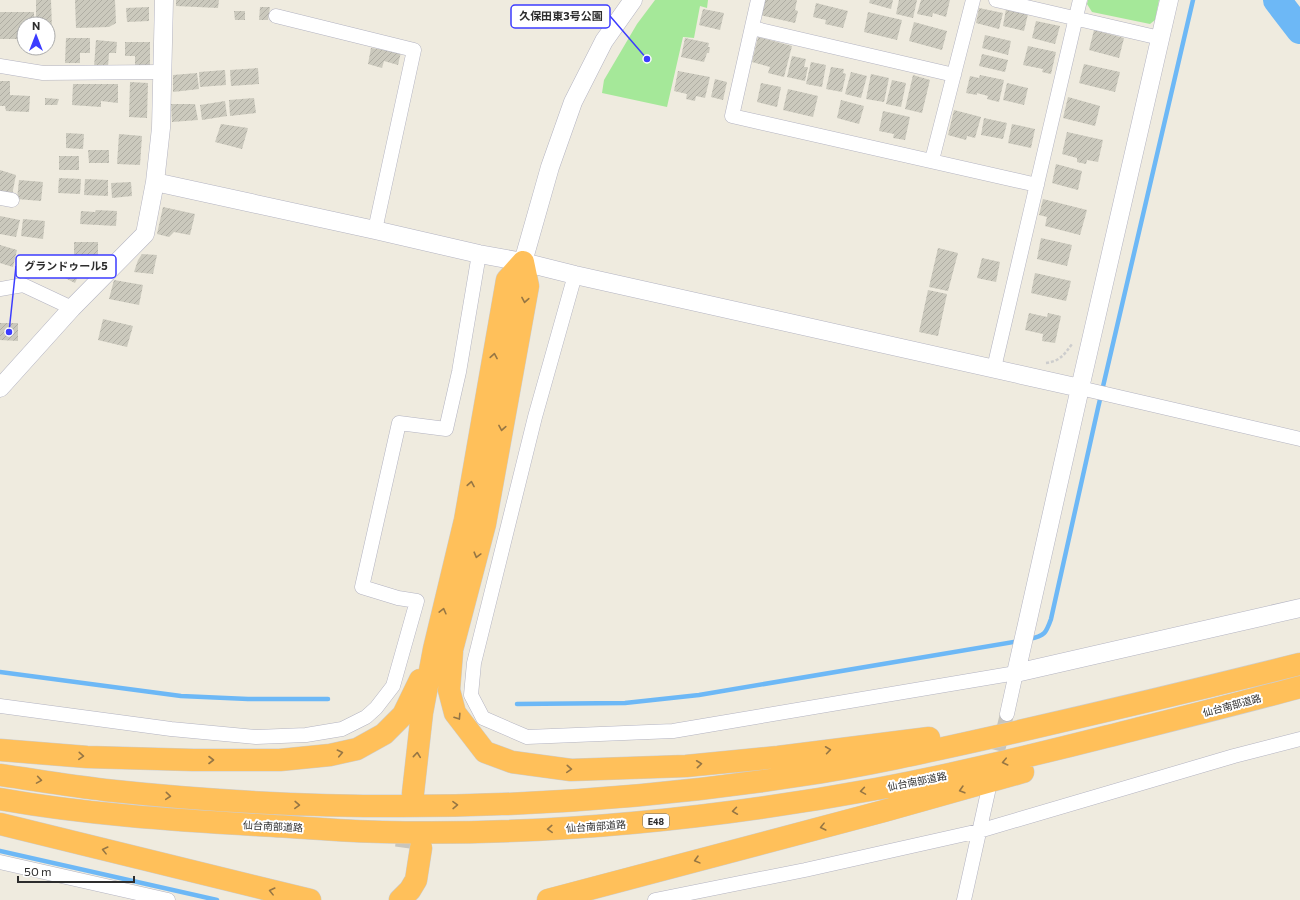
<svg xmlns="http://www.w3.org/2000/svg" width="1300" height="900" viewBox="0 0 1300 900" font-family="Commissioner,'Noto Sans JP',sans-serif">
<defs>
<pattern id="building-hatch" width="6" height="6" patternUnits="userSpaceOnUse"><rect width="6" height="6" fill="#cbc9bd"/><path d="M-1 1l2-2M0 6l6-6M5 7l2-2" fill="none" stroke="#afada3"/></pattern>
</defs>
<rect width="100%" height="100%" fill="#efebdf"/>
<path fill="#a5e899" d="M655,0h53l-1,8 -7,-2 -6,32 -11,-1 -16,70 -65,-14 2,-13 33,-56z
M1088,0h71l-4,20 -5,4 -58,-12 -5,-8z"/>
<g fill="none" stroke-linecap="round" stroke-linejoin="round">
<path stroke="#6db8f6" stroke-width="4.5" d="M1029,639c16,-3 17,-6 22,-20l47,-211 95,-408
M0,672l181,24 67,3h80
M517,704l108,-1 74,-8 320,-54
M0,851l217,49"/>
<path stroke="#6db8f6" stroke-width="28" d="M1277,0l23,30"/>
</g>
<path fill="url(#building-hatch)" d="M36,0h15l1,29h-4v-5h-12z
M75,0h40l1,23 -7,4 -33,1z
M176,0h43l-1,8 -42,-2z
M764,0h33l-2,10 3,1 -3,12 -35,-8z
M870,0h23l-2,9 -22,-6z
M899,0h18l-4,18 -17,-4z
M921,0h29l-4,17 -13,-4 -1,4 -15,-3z
M816,3l32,8 -5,17 -18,-4 1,-4 -13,-3z
M149,7v14l-22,1 -1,-14z
M260,7h10l-2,13h-9z
M979,8l24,5 -4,16 -23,-6z
M703,9l21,4 -4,17 -21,-5z
M1006,9l22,5 -4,17 -21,-5z
M234,11h11v9h-10z
M0,12h34v12h-10v9h-3l-3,6h-18z
M868,12l34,8 -5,20 -33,-8z
M1036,21l24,5 -5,18 -23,-6z
M914,22l33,9 -5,19 -33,-9z
M1094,30l30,8 -5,20 -30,-8z
M985,35l26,6 -3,14 -26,-7z
M758,37l34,9 -8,31 -16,-4 2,-6 -18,-5z
M66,38h24v15h-10v10h-15z
M685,38l24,5 -1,4h2l-1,6h-2l-3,9 -23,-5z
M96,40l21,2 -1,11h-7l-1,14h-14z
M125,42h25v26h-15v-12h-10z
M1028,46l28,6 -5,22 -9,-2 1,-3 -20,-4z
M371,48l30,4 -3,13 -14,-4 -2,7 -14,-4z
M982,54l26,6 -3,12 -26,-6z
M792,56l14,3 -2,8h4l-3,14 -18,-4z
M811,62l15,3 -4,22 -16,-3z
M1084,64l36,8 -5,20 -36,-9z
M831,67l13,2 -1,4 3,1 -4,18 -16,-3z
M258,68l1,16 -28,2 -1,-16z
M225,70l1,15 -26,2 -1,-15z
M678,71l32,6 -5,21 -9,-2 -1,5 -9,-2 1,-5 -13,-3z
M851,72l16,4 -6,22 -16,-4z
M197,73l2,16 -26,3v-17z
M871,74l18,4 -5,24 -18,-3z
M913,75l17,5 -8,33 -17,-4z
M980,75l24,5 -5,22 -12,-3 1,-3 -11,-3v2l-11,-2 4,-17 9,2z
M715,79l12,3 -4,18 -12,-3z
M892,80l14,3 -5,24 -15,-3z
M0,81h10v14l20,1 -1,16 -23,-1 -1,-5h-5z
M130,82l18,1 -1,35 -18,-1z
M761,83l20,4 -4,20 -20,-5z
M1007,83l21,5 -4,17 -21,-5z
M73,84h45v19l-17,-2v6l-29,-2z
M788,89l30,7 -5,21 -30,-7z
M1068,97l32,9 -5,20 -32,-8z
M45,98l14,1 -2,6h-12z
M254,98l2,15 -26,3 -1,-16z
M841,100l23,6 -5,18 -22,-6z
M225,101l2,15 -25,4 -2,-15z
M171,104h24l3,16 -26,2z
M954,110l27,7 -6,21 -8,-2 -1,4 -18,-5z
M883,111l27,6 -5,23 -12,-2 1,-4 -15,-3z
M984,118l23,5 -4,16 -22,-4z
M221,124l27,4 -6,21 -27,-7z
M1012,124l23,5 -4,19 -23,-5z
M1067,132l36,8 -5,22 -11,-2 -1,4 -9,-2v-4l-15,-4z
M66,133l18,1 -1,15 -17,-1z
M119,134l23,2 -2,29 -23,-1z
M88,150h21v13h-20z
M59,156h20v14h-20z
M1056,164l26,7 -4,19 -26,-7z
M0,170l16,5 -4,20 -12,-4z
M59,178l22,1 -1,15 -22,-1z
M85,179l23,1v16l-24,-1z
M19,180l24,2 -2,19 -24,-2z
M131,182l1,14 -20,2 -1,-15z
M1043,199l44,11 -7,25 -35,-9 2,-9 -8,-2z
M163,207l32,7 -5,21 -16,-3 -5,5 -12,-3z
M96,210l21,1 -1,15 -36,-2 1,-13 14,1z
M0,216l20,4 -4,17 -16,-3z
M23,219l22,2 -2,18 -22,-3z
M1041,238l31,7 -5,21 -30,-7z
M74,242h24v19h-24z
M0,245l17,5 -4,17 -13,-4z
M938,248l20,5 -10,38 -19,-4z
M142,254l15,1 -4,19 -19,-2 4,-12z
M57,256l26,10 -8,17 -26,-13z
M982,258l18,4 -4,20 -19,-4z
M1035,273l36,8 -5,20 -35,-8z
M114,280l29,5 -4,20 -30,-6z
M928,290l19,4 -9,42 -19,-4z
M1029,313l18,4 1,-4 13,3 -6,27 -13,-2 1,-7 -18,-4z
M103,319l30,7 -6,21 -29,-7z
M0,323h18v18l-18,-1z"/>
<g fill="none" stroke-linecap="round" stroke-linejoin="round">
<path stroke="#c8c5bb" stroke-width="14" stroke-dasharray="14 7" stroke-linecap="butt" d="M993,771l14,-57"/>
<path stroke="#c8c5bb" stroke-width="22" stroke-dasharray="22 11" stroke-linecap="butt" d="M406,848l7,-55"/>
<defs>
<path id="minor" d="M758,0l-26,116 305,69
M996,0l164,38
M276,16l138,34 -39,180
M752,28l202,47
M0,66l43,7 118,-1
M932,160l41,-160
M0,198l12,2
M575,275l-40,142 -61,246 -3,32 12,23 44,19 146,-6 343,-58 -9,41
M0,289l23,-4 49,23
M994,368l86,-368
M1080,388l220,51
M0,706l171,23 85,8 50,-2 36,-6 24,-12 10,-9 17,-22 24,-85 -19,-3 -36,-11 37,-164 47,6 13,-57 20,-118
M0,862l168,38
M655,900l150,-30 174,-39 255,-75 66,-17
M964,900l24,-108"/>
<path id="tertiary" d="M155,182l220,48 104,24 44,8 52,13 505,113 89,-388
M523,262l27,-95 23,-65 31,-61 29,-41
M0,388l72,-80 73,-74 10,-52 6,-54 3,-128
M1080,388l-64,285 284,-65"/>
<path id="motorway" d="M452,652l-3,38 6,23 30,39 27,10 59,8 115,-4 92,-9 151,-19
M448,665l37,-141 43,-238 -5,-24
M0,750l87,7 106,3h87l50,-5 27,-6 27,-15 19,-19 17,-35
M0,775c35,5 70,11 105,15 230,25 463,21 692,-14 67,-10 134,-25 201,-40 101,-23 202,-47 302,-72
M413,793l9,-80 12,-64 31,-129 42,-240 16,-18
M0,799c85,15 171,21 257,26 41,2 83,6 125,7 165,4 331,-13 494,-43 76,-14 150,-32 225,-51 67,-17 133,-33 199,-51
M0,824l310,76
M400,900l10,-10 6,-10 5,-32
M548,900l336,-89 139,-39"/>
</defs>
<use href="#minor" stroke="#b3b3c1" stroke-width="15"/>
<use href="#tertiary" stroke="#b3b3c1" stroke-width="19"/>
<use href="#motorway" stroke="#cdcdcd" stroke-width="23"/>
<path stroke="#cdcdcd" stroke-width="2.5" stroke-dasharray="3 2" stroke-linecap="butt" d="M1046,363c14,-2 18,-8 26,-19"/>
<use href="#minor" stroke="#fff" stroke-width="14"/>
<use href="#tertiary" stroke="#fff" stroke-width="18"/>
<use href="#motorway" stroke="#ffc05a" stroke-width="22"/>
</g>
<defs><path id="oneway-chevron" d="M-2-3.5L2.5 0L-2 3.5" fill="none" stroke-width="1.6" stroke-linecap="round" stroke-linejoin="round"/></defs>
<g stroke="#967644">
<use href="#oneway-chevron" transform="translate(525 300) rotate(100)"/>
<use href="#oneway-chevron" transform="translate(494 356) rotate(-80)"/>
<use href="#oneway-chevron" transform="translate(502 428) rotate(100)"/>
<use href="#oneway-chevron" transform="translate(471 484) rotate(-80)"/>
<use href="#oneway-chevron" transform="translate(477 555) rotate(105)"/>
<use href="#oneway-chevron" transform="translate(443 611) rotate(-76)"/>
<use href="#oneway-chevron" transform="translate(458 717) rotate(57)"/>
<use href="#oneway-chevron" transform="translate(828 750) rotate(-8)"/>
<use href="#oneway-chevron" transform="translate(340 753) rotate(-12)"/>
<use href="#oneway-chevron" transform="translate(417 755) rotate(-84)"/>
<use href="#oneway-chevron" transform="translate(81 756) rotate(4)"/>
<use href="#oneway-chevron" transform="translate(211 760)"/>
<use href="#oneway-chevron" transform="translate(1005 762) rotate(167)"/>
<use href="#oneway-chevron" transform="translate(699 764) rotate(-6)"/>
<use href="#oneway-chevron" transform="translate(569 769) rotate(4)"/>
<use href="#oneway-chevron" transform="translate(39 780) rotate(9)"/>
<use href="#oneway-chevron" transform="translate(962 790) rotate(164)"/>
<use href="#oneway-chevron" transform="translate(863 791) rotate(171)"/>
<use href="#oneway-chevron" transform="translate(168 796) rotate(5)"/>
<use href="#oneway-chevron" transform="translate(297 805) rotate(2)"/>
<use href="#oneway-chevron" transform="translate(455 805) rotate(-1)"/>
<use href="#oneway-chevron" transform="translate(735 811) rotate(172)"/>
<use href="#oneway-chevron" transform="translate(823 827) rotate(166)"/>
<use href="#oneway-chevron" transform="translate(550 829) rotate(177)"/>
<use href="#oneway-chevron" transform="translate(105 850) rotate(-166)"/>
<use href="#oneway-chevron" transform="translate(697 860) rotate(165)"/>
<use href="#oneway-chevron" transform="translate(272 891) rotate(-166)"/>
</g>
<g text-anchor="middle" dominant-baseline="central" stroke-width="4" stroke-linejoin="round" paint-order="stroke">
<rect fill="#fff" stroke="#6c6c6c" stroke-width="1" x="643" y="814" width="26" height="14" rx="3"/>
<g font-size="9" font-weight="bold" fill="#2d2d2d">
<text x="656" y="821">E48</text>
</g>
<g font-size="10" fill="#2d2d2d" stroke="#fff">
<text transform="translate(1232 705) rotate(-15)">仙台南部道路</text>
<text transform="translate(917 781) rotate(-11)">仙台南部道路</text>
<text transform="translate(273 826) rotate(3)">仙台南部道路</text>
<text transform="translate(596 826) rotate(-4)">仙台南部道路</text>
</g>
</g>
<path fill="none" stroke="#3c3cff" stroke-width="1.5" d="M647 59L610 16M9 332L16 266"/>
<g fill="#3c3cff" stroke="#fff" stroke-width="1.5">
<circle cx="647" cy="59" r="4"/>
<circle cx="9" cy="332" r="4"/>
</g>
<g fill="#fff" stroke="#3c3cff" stroke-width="1.5">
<rect x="511" y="5" width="99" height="23" rx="4"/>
<rect x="16" y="255" width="100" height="23" rx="4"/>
</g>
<g font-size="11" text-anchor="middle" font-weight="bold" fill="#2d2d2d">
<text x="561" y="20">久保田東3号公園</text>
<text x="66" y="270">グランドゥール5</text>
</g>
<g transform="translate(36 36)"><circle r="19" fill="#ffffff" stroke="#ababab"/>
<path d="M0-3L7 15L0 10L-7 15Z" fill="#3c3cff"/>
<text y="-6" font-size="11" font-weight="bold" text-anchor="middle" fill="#2d2d2d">N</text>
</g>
<path d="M18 876v6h116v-6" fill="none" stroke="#2d2d2d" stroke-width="2"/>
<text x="24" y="876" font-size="12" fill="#2d2d2d" stroke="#ffffff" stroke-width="3" paint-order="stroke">50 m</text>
</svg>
